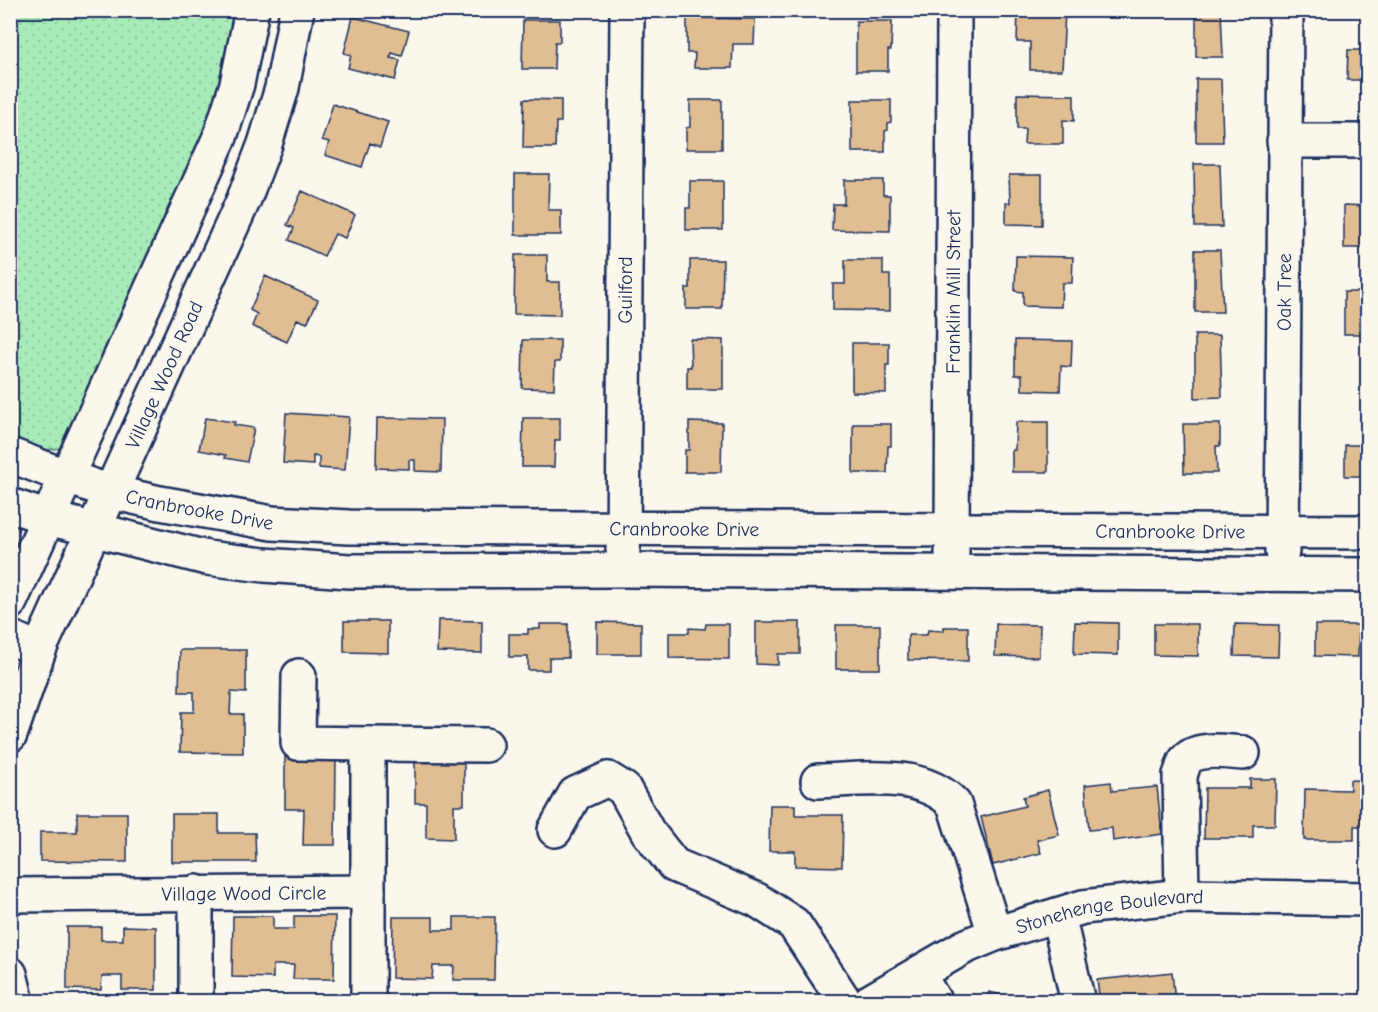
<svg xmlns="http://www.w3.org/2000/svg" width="1378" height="1012" viewBox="0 0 1378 1012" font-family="'Comic Neue',sans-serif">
<defs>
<pattern id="green-dots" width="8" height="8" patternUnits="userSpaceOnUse" patternTransform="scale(1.5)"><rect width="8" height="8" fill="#a7ecb8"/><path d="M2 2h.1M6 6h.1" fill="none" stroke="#8fcba1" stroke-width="1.8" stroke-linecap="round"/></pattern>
</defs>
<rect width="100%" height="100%" fill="#fbf7ec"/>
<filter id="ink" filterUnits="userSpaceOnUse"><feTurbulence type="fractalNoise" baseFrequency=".0167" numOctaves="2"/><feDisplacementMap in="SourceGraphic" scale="12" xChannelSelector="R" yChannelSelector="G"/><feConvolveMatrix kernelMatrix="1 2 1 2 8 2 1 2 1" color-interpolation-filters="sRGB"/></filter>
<g filter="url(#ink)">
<path fill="url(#green-dots)" stroke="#618e8b" stroke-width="1.5" d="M11,11h227l-22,97 -149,337c-20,10 -37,1 -56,-5z"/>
<path fill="#e0be92" stroke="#1b2f5e" stroke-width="1.5" d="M1018,10l47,1 -3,59h-32v-28h-13z
M1196,10h25l2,47h-27z
M353,17l56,14 -7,25 -10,-3 -2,5 10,2 -5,20 -47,-12 3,-13 -7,-2z
M687,18l68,1 -1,25h-21l-1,24h-38l1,-15h-8z
M523,20h37v22h-5l-1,27h-32z
M856,21h36l-1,29h-3v21h-32z
M1348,50h20v30h-21z
M1196,79h25l2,63h-27z
M1017,94l57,1v26l-11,-1v24h-39l1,-15h-8z
M524,99l37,1v22h-5l-1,26h-32z
M690,100h32v49h-36v-21l4,-1z
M852,100h39v22l-3,1v7l-3,1v21h-33z
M333,104l55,18 -8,25 -10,-4 -8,24 -37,-12 4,-13 -7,-2z
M1194,164h26l2,63h-27z
M515,174h34l-1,36h13v25h-46z
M1009,175h33v50l-36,-1v-21h4z
M844,180h39v15h7v36l-58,-1 1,-26h11z
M690,181h33v49h-37v-22h4z
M302,191l53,24 -10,23 -10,-4 -11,22 -35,-16 5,-12 -7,-3z
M1344,205l24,1v42h-24z
M1195,250h25l3,62h-28z
M515,255h32v27h13v33l-46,-1z
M1016,256l57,1 -1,26h-10l-1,24 -38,-1v-14l-8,-1z
M690,260h33l-1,49h-36v-21h4z
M845,260h38v15h7v36l-57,-1v-26h12z
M265,276l53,24 -11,23 -10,-4 -10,23 -35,-16 5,-12 -7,-4z
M1344,292h24v42h-24z
M1195,335h25l2,62 -27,1z
M690,339l33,1v49h-36v-22h4z
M523,340h37v22h-5l-1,27 -32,-1z
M1015,340l57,1 -1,26 -10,-1 -1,25 -38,-1v-15h-7z
M852,343h37v22h-3v28l-34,-1z
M286,413l63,4 -4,53 -26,-2v-11l-6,-1v9l-30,-2z
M205,418l30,4 -1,3 20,3 -7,34 -22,-4 1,-3 -27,-5z
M377,418l65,1 -1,53 -26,-1v-11h-6v9l-33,-1z
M523,418h37v22h-5l-1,27h-32z
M689,422l33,1 -1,49h-36v-22h4z
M1016,422h32v50h-36v-22h3z
M853,424h38v22h-3l-1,27h-34z
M1183,424h37v22h-4l1,27h-33z
M1345,445h23v31h-23z
M438,620l44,1v32l-45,-1z
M344,621h44v32l-44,-1z
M597,622l44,1v31h-44z
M756,622h44v32h-22v11l-22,-1z
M1075,622l43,1v32l-44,-1z
M540,624h28v34h-19v12h-21v-13h-19v-23h19v-5h12z
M706,624h23v35l-60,-1v-25h20v-5l16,1z
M996,624l44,1 -1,32 -44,-1z
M1154,624h44v32l-44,-1z
M1235,624l44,1 -1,32 -44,-1z
M836,625h44v44h-44z
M1315,625h44l-1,32 -43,-1z
M944,627h24v34l-60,-1v-25h19l1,-5 16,1z
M180,650h66v43l-15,-1 -1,22h13v39l-63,-1 1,-40h13v-20h-15z
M415,755h49v50h-10v34l-28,-1v-35h-11z
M285,757l51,1 -1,87h-32l1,-36h-19z
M1250,779h26l-1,46h-22v13h-49l1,-50h45z
M1350,780l18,1v45h-14v14h-50l1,-51 45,1z
M1111,782l1,9 45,-4 5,47 -49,7 -1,-13 -23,2 -4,-45z
M1048,790l11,45 -22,5 4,13 -48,12 -12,-48 44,-11 -2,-9z
M770,805h25v10h48l-1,52 -47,-1v-15h-26z
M77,813h50v49l-87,-1v-29h37z
M172,814h47v19h36l1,29h-84z
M233,916h40v13h21v-13h41l-1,63h-41l1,-14h-21v13l-41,-1z
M393,917h40v13h21v-13h41l-1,63h-41l1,-14h-21l-1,13 -40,-1z
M123,926l33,1v63h-34v-14h-20l-1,14 -34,-1v-62h34v13h22z
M1172,972l3,30h-75l-3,-22z
M989,992l43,10h-46z"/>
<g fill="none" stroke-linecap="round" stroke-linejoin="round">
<defs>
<g id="minor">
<path d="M1284,141h84"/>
<path id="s1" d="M10,455l57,22 44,15 49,11 112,20 77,4 1019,5"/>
<path d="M10,505l38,13 159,40 57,7 85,6 274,-1 745,5"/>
<path id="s2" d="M623,550l4,-540"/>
<path id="s3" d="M1282,552l4,-542"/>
<path id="s4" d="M952,553l2,-543"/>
<path d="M10,602l210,-465 17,-53 15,-74"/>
<path d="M10,637l29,13"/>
<path d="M299,676l-1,67 70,1"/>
<path id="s5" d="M10,735l29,-85 205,-451 21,-55 17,-56 15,-78"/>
<path d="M818,781c44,-1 102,-12 136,23l41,130"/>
<path d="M555,830l20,-36 33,-15 16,10 24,43 26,33 83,35 37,24 51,78"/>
<path d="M196,892v106"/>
<path d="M368,892v-148l118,1"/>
<path id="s6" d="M10,895l358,-3v110"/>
<path d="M1182,896l-2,-121c2,-4 3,-10 5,-14 12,-15 41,-9 58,-8"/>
<path d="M1058,915l20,87"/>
<path d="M10,974l7,28"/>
<path d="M918,974l17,28"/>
<path id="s7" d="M869,1002l95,-55 31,-13 88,-27 99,-11 186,3"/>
</g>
</defs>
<use href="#minor" stroke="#1b2f5e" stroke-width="38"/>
<use href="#minor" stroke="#fbf7ec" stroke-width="33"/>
</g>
</g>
<g text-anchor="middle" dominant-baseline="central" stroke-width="4.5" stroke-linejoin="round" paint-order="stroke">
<g font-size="20" fill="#1b2f5e" stroke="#fbf7ec">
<text stroke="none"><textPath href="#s2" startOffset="260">Guilford</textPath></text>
<text stroke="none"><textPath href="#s4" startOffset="261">Franklin Mill Street</textPath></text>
<text stroke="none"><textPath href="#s3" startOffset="260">Oak Tree</textPath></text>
<text stroke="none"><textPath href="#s5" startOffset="392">Village Wood Road</textPath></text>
<text stroke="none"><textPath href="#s1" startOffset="198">Cranbrooke Drive</textPath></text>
<text stroke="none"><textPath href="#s1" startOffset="684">Cranbrooke Drive</textPath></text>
<text stroke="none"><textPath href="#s1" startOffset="1170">Cranbrooke Drive</textPath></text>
<text stroke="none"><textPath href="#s6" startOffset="234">Village Wood Circle</textPath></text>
<text stroke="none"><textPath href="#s7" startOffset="261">Stonehenge Boulevard</textPath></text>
</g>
</g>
<rect width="1378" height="1012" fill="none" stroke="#fbf7ec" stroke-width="36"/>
<rect x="18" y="18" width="1342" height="976" fill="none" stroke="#1b2f5e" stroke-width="2" filter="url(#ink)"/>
</svg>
